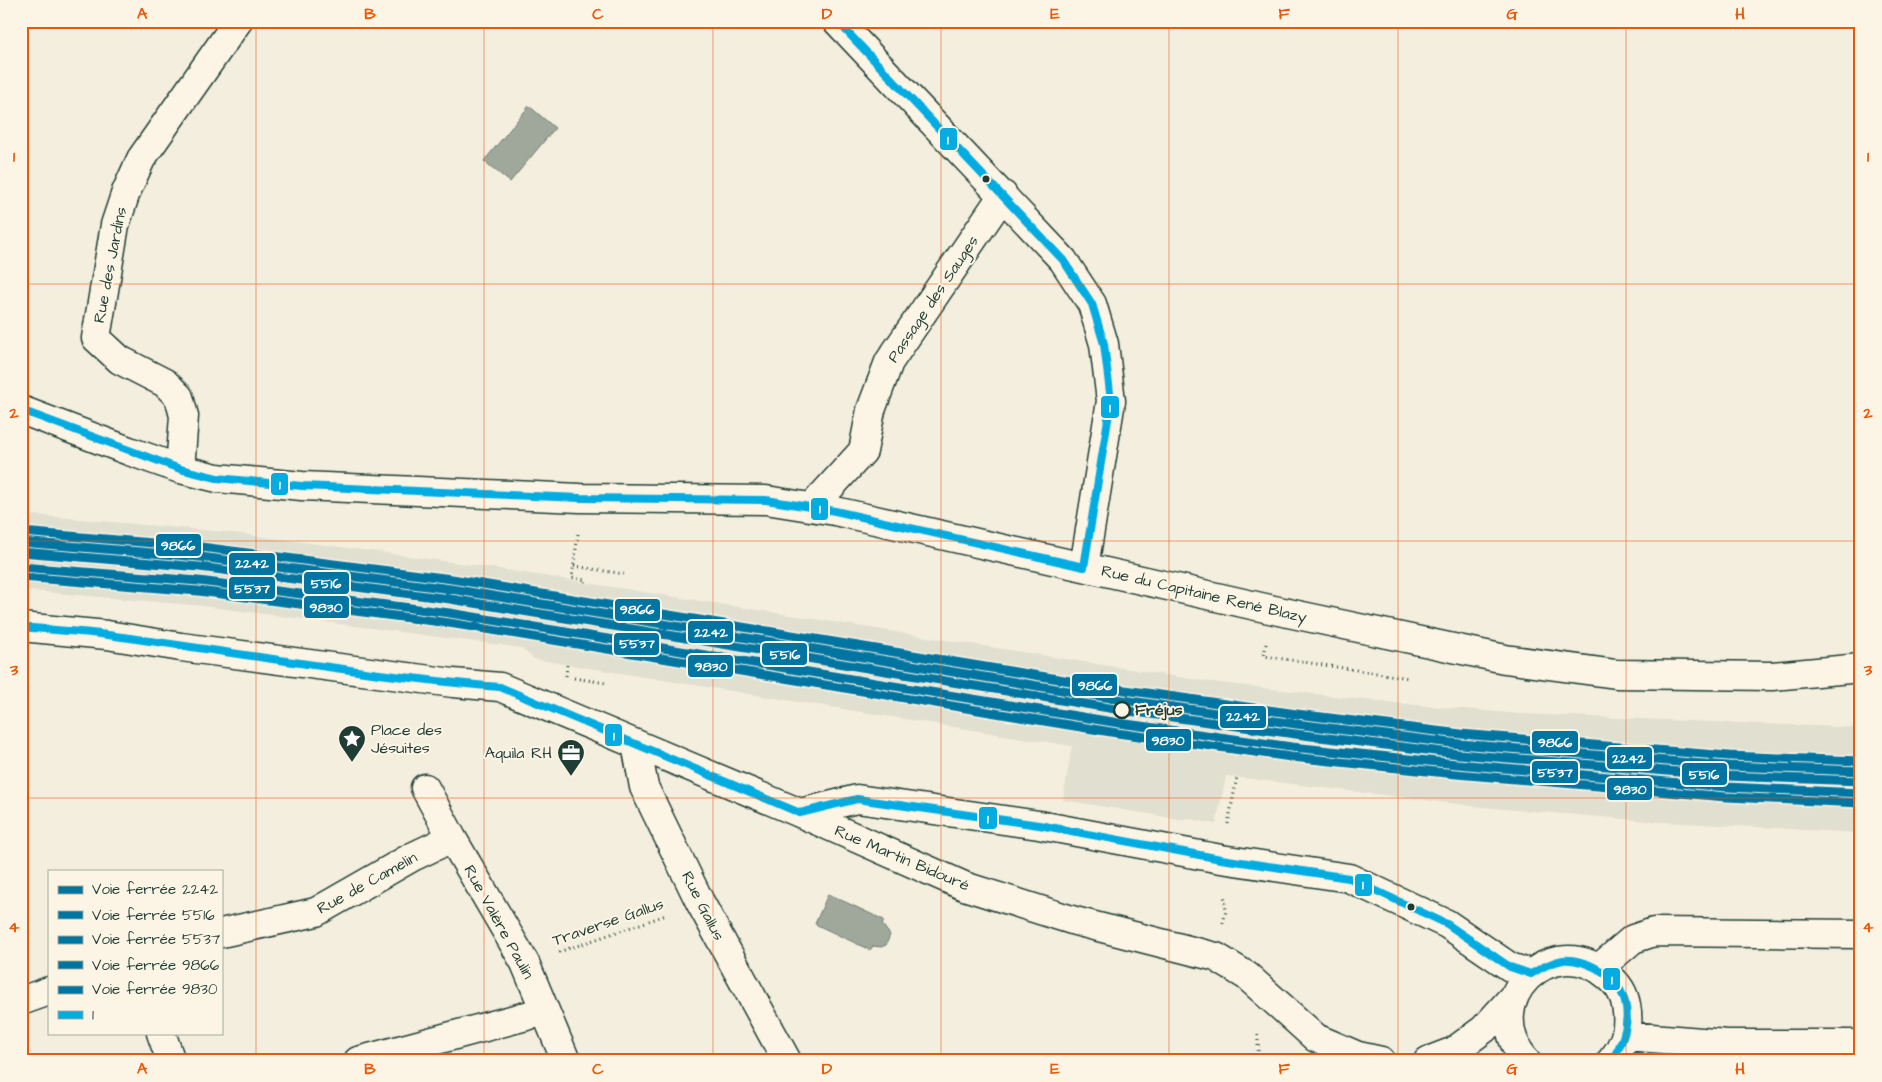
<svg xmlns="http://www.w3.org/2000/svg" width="1882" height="1082" viewBox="0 0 1882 1082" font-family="'Architects Daughter',sans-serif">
<rect width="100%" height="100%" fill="#f3eede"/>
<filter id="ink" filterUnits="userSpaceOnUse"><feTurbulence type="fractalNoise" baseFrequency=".02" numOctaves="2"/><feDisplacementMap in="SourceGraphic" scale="10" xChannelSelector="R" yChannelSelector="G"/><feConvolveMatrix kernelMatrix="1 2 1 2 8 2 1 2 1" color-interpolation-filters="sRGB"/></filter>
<g filter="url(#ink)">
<path fill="#e1dfd0" d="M21,514l205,18 160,21 100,14 718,114 179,21 137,12 341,14v105l-212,-12 -167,-14 -256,-31 -10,48 -30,-6 -1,2 -122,-20 9,-54 -538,-87 -13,-11 -317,-42 -183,-16z"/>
<path fill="#a0a89b" stroke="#6c7d72" d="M529,106l26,22 -45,54 -26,-21z
M828,894l56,26 -2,4 8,11 -4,10 -5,2 -8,-1 -3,4 -55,-26z"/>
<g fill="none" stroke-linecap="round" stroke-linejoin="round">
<defs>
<path id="minor" d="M837,21l226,239 29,44 12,40 7,57 -27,166
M21,410l108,41 51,18 37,9 85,8 278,12 186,2 69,11 439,99 231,49 111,15 156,2 89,-8
M180,469l4,-53 -5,-19 -14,-14 -45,-23 -24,-22 19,-113 11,-33 15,-33 97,-138
M812,507l51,-56 8,-41 18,-48 114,-167
M636,744l8,43 56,115 87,159
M425,788l27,50 73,125 41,98
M800,813l57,-14 182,26 182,34 128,19 98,46 63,43 21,7
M221,933l95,-21 96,-55 40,-19
M1599,968l34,-29 21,-7 207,2
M21,1001l28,-10
M161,1033l10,28
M358,1061l187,-50"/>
<path id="major" d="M21,627l86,8 74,12 272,36 47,4 300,126 164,73 111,35 141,36 31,19 69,62 42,18 23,5
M1626,1036l101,8h134
M1428,1061l26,-10 30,-22 29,-32
M1526,1061c-50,-60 26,-134 82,-85 9,7 16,17 18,29 4,21 0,39 -15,56"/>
</defs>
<use href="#minor" stroke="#1f3d34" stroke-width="31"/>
<use href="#major" stroke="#1f3d34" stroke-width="31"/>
<path stroke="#1f3d34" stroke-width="3" stroke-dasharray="1 4" stroke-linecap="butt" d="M578,534l-6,44 14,2 -1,3
M574,566l50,8
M1266,644l-2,12 145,22
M566,676l1,-11
M574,678l32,5
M1228,824l9,-47
M1223,923l3,-12 -2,-17
M559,952l107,-37
M1258,1061v-27"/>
<use href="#minor" stroke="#fcf5e5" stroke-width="28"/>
<use href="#major" stroke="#fcf5e5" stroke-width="28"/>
<defs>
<path id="bus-1" d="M837,21l226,239 29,44 12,40 7,57 -27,166
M21,410l159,59 37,9 85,8 278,12 186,2 69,11 249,56
M21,627c29,3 59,4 87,8 131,18 261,41 392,52l300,126
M800,813l57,-14 182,26 182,34 128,19 98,46 63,43 21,7
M1531,974c10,-6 20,-12 32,-14 11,-1 23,3 33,8 39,20 37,61 15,93"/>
</defs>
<use href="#bus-1" stroke="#fcf5e5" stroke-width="11"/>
<use href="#bus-1" stroke="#05ace1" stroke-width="8"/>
<defs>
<path id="rail-1" d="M21,542l179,15 251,32 672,111 173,24 164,20 268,22 133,5"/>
<path id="rail-2" d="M21,552l178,15 251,32 671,111 174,24 164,20 268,22 134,5"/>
<path id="rail-3" d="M21,567l178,14 251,32 669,110 173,24 165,17 270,23 134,6"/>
<path id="rail-4" d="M22,532l179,15 251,32 673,111 172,24 164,20 268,22 132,5"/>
<path id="rail-5" d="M21,577l177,14 251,32 668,110 174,24 165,17 270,23 135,6"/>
</defs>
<use href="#rail-1" stroke="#fcf5e5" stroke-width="12"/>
<use href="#rail-2" stroke="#fcf5e5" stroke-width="12"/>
<use href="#rail-3" stroke="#fcf5e5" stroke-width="12"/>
<use href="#rail-4" stroke="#fcf5e5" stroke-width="12"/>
<use href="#rail-5" stroke="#fcf5e5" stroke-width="12"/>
<use href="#rail-1" stroke="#0075a1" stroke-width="9"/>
<use href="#rail-2" stroke="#0075a1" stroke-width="9"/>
<use href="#rail-3" stroke="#0075a1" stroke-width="9"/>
<use href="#rail-4" stroke="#0075a1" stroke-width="9"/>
<use href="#rail-5" stroke="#0075a1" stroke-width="9"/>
</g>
</g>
<path fill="none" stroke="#e8590c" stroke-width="1" stroke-opacity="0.55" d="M256,21v1040M484,21v1040M713,21v1040M941,21v1040M1169,21v1040M1398,21v1040M1626,21v1040M21,284h1840M21,541h1840M21,798h1840"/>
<defs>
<symbol id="sight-pin" viewBox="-11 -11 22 30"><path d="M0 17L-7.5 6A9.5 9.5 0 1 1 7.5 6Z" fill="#1f3d34" stroke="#fcf5e5"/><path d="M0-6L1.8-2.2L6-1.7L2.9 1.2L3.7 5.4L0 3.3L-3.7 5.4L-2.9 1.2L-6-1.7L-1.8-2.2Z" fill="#fff"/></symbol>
<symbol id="office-pin" viewBox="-11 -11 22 30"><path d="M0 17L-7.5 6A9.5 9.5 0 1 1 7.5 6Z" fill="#1f3d34" stroke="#fcf5e5"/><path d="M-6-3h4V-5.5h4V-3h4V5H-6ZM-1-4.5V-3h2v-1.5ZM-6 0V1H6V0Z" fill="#fff"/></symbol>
</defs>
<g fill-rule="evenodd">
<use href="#sight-pin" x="336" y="723" width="32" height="43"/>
<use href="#office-pin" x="555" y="737" width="32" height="43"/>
</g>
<g fill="#1f3d34" stroke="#fcf5e5" stroke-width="2">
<circle cx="986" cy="179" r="4.5"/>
<circle cx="1411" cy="907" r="4.5"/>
</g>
<circle fill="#fcf5e5" stroke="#1f3d34" stroke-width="2.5" cx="1122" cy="710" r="8"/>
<g text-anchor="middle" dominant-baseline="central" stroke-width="4" stroke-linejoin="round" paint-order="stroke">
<g font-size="16" fill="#1f3d34" stroke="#fcf5e5">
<text transform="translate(110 265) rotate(-79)">Rue des Jardins</text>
<text transform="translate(933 299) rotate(-56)">Passage des Sauges</text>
<text transform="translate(1204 594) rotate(13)">Rue du Capitaine René Blazy</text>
<text transform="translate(902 858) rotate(23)">Rue Martin Bidouré</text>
<text transform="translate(367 883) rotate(-29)">Rue de Camelin</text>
<text transform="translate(703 906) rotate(63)">Rue Gallus</text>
<text transform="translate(499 922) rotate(61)">Rue Valère Paulin</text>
<text transform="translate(608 922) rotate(-19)">Traverse Gallus</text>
</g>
<g font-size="16" font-weight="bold" fill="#1f3d34" stroke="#fcf5e5" text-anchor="start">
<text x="1135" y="710">Fréjus</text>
</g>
<g font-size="16" fill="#1f3d34" stroke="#fcf5e5" text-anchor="start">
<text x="371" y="730">Place des<tspan x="371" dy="18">Jésuites</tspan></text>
<text x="552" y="753" text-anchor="end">Aquila RH</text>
</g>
</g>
<g stroke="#fcf5e5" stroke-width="2">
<rect x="939" y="127" width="19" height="24" rx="5" fill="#05ace1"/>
<rect x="1100" y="395" width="20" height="24" rx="5" fill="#05ace1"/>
<rect x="270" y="472" width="19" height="24" rx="5" fill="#05ace1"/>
<rect x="810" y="497" width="19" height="24" rx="5" fill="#05ace1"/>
<rect x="155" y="533" width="47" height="24" rx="5" fill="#0075a1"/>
<rect x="228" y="552" width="48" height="24" rx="5" fill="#0075a1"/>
<rect x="303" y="571" width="47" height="24" rx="5" fill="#0075a1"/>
<rect x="228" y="576" width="48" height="24" rx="5" fill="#0075a1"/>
<rect x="303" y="595" width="47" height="24" rx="5" fill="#0075a1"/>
<rect x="614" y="598" width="47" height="24" rx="5" fill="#0075a1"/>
<rect x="687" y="620" width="47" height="24" rx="5" fill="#0075a1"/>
<rect x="613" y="632" width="47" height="24" rx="5" fill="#0075a1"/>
<rect x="761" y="642" width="47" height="24" rx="5" fill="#0075a1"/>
<rect x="687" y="654" width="47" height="24" rx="5" fill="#0075a1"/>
<rect x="1071" y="673" width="47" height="24" rx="5" fill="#0075a1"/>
<rect x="1219" y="705" width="48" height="24" rx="5" fill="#0075a1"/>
<rect x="604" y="723" width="19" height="24" rx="5" fill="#05ace1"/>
<rect x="1145" y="728" width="47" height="24" rx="5" fill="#0075a1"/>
<rect x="1531" y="730" width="48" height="24" rx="5" fill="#0075a1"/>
<rect x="1606" y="746" width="47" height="24" rx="5" fill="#0075a1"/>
<rect x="1531" y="760" width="48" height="24" rx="5" fill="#0075a1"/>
<rect x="1681" y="762" width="47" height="24" rx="5" fill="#0075a1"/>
<rect x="1606" y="777" width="47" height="24" rx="5" fill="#0075a1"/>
<rect x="978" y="806" width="20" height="24" rx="5" fill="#05ace1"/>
<rect x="1354" y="873" width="19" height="24" rx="5" fill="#05ace1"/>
<rect x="1602" y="967" width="19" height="24" rx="5" fill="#05ace1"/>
</g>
<g font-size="14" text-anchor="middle" font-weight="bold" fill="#fff">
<text x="948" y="144">1</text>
<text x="1110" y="412">1</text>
<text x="280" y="489">1</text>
<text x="820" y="513">1</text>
<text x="178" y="550">9866</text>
<text x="252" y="568">2242</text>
<text x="326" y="588">5516</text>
<text x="252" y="593">5537</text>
<text x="326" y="612">9830</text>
<text x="637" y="614">9866</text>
<text x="711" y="637">2242</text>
<text x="637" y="648">5537</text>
<text x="785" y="659">5516</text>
<text x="711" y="671">9830</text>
<text x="1095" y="690">9866</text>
<text x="1243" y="721">2242</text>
<text x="614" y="740">1</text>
<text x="1168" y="745">9830</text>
<text x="1555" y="747">9866</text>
<text x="1629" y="763">2242</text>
<text x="1555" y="777">5537</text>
<text x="1704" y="779">5516</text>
<text x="1630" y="794">9830</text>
<text x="988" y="823">1</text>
<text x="1363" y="889">1</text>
<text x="1612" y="984">1</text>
</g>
<rect width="1882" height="1082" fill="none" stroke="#fcf5e5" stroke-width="55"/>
<rect x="48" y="870" width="175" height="165" fill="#fcf5e5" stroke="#a4ab9e"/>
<rect x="58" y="886" width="25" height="8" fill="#0075a1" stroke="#a4ab9e"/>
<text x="92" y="894" font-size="15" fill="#1f3d34">Voie ferrée 2242</text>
<rect x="58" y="911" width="25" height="8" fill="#0075a1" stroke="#a4ab9e"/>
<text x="92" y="920" font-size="15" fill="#1f3d34">Voie ferrée 5516</text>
<rect x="58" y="936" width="25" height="8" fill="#0075a1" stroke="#a4ab9e"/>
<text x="92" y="944" font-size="15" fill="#1f3d34">Voie ferrée 5537</text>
<rect x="58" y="961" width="25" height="8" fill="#0075a1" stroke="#a4ab9e"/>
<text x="92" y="970" font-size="15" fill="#1f3d34">Voie ferrée 9866</text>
<rect x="58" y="986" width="25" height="8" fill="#0075a1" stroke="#a4ab9e"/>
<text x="92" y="994" font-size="15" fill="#1f3d34">Voie ferrée 9830</text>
<rect x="58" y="1011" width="25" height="8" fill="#05ace1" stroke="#a4ab9e"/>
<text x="92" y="1020" font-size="15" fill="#1f3d34">1</text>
<rect x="28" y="28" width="1826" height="1026" fill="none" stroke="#e8590c" stroke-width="2"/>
<g font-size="16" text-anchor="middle" font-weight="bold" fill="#e8590c">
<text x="142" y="19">A</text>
<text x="370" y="19">B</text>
<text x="598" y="19">C</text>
<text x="827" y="19">D</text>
<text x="1055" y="19">E</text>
<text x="1284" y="19">F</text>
<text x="1512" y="19">G</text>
<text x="1740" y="19">H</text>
<text x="14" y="162">1</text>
<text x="1868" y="162">1</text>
<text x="14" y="418">2</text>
<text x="1868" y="418">2</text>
<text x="14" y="675">3</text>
<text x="1868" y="675">3</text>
<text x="14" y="932">4</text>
<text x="1868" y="932">4</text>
<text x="142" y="1074">A</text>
<text x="370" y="1074">B</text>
<text x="598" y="1074">C</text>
<text x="827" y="1074">D</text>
<text x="1055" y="1074">E</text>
<text x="1284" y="1074">F</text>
<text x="1512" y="1074">G</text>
<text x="1740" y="1074">H</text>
</g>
</svg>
